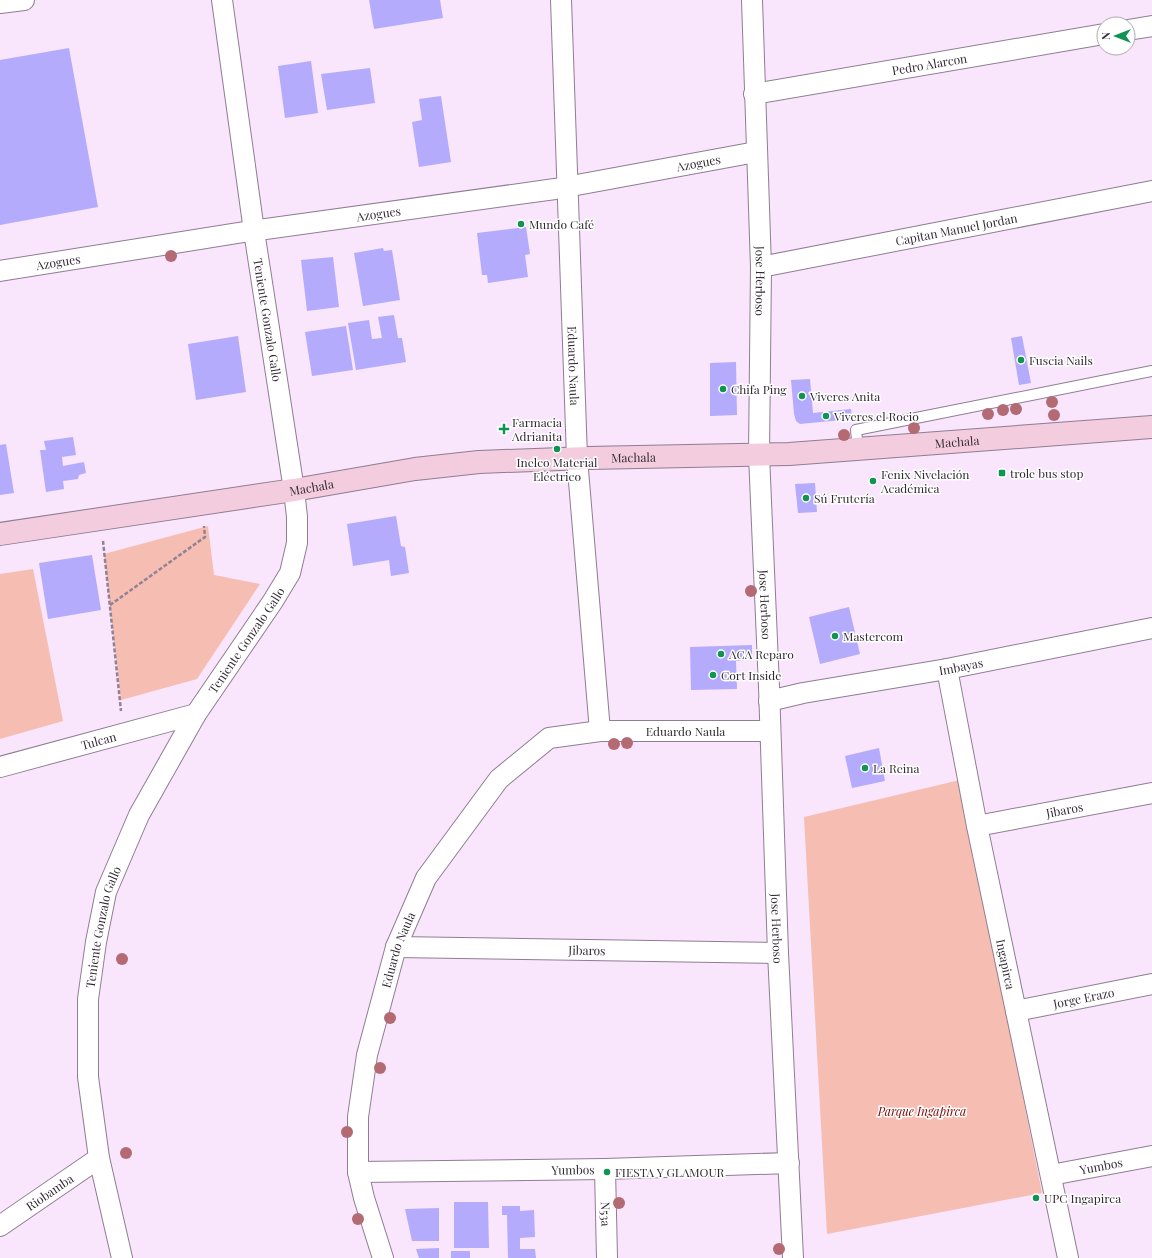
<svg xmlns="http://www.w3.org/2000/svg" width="1152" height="1258" viewBox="0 0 1152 1258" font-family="'Playfair Display',serif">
<rect width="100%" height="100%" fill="#f9e5fc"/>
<path fill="#f6bdb3" d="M208,526l6,49 46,9 -63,95 -76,21 -17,-146z
M33,569l30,152 -63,18v-165z
M960,780l82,413 -215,41 -23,-417z"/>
<path fill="#b4abfc" d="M369,0h71l3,18 -69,11z
M69,48l29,159 -98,18v-165z
M311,61l7,52 -33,5 -7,-52z
M370,68l5,35 -48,7 -6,-36z
M441,96l10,66 -32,5 -7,-45 10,-2 -3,-21z
M526,227l4,27 -5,1 3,22 -40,6 -1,-8h-5l-5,-42z
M383,248l1,3 8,-1 8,50 -37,6 -9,-53z
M333,257l6,50 -32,4 -6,-51z
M394,315l4,23h4l4,24 -50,8 -8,-47 21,-3 3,19 10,-1 -4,-21z
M346,326l7,44 -41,6 -7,-44z
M238,336l8,56 -50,8 -8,-56z
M1022,336l9,47 -12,2 -8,-47z
M736,362l1,53 -27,1v-53z
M810,379l3,34 38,-4 1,10 -52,5 -4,-3 -2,-7 -3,-34z
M73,437l3,18 -14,2 1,9 21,-4 2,11 -7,2 -1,4 -15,2 1,8 -18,3 -6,-42h6l-2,-9z
M6,444l8,49 -14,2v-50z
M815,483l2,29 -19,1 -3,-29z
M396,516l5,30 4,1 4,26 -18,3 -2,-16 -36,6 -6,-42z
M92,555l9,55 -53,9 -9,-56z
M849,607l11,47 -40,10 -11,-47z
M752,645v15l-16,1 1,28 -46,1 -1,-43z
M879,748l6,33 -33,7 -7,-32z
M454,1202h34l1,46h-35z
M502,1206h18v5l14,-1 1,27 -15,1v11h15l1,9h-28l-1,-43h-5z
M439,1208v33h-27l-7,-32z
M439,1248v10h-20l-3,-9z
M451,1251h19v7h-19z"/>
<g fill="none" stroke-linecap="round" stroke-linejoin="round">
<defs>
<path id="lane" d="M858,449l-2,-19 296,-59"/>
<g id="street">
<path id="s1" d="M561,0l16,458 23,273"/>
<path id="s2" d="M752,0l9,267 -2,188 10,232 9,266 15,305"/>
<path d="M0,3l24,-3"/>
<path d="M1128,30l24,-4"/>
<path id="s3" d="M754,94l350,-60"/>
<path id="s4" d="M761,267l391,-76"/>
<path id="s5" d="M0,271l244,-39 311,-43 201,-37"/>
<path id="s6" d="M947,669l30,157 91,432"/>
<path id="s7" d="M769,701l34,-8 144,-24 205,-41"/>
<path id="s8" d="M0,767l196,-53"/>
<path id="s9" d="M977,826l175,-33"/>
<path id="s10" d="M396,947l382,6"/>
<path id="s11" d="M1016,1011l136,-27"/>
<path id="s12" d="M605,1169l2,89"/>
<path id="s13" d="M358,1172l247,-3 184,-6"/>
<path id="s14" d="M1051,1175l101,-19"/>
<path id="s15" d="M0,1226l99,-68"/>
<path id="s16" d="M122,1258l-23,-100 -11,-81v-78l8,-57 10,-50 33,-77 57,-101 77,-113 17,-28 7,-30v-26l-3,-27 -40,-259 -32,-231"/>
<path id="s17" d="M383,1258l-19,-60 -6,-26v-55l9,-62 29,-108 30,-69 73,-99 50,-41 51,-7h170"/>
</g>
<g id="secondary">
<path id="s18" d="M0,534l294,-44 121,-21 64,-7 109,-4 201,-4 363,-27"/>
</g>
</defs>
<use href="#lane" stroke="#8f7d92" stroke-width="12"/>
<use href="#street" stroke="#8f7d92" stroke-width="22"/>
<use href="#secondary" stroke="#8f7d92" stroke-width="24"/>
<path stroke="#908292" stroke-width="2.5" stroke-dasharray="4 2" stroke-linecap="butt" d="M103,541l18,170
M110,605l95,-68 -1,-11"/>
<use href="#lane" stroke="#fff" stroke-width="10"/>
<use href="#street" stroke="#fff" stroke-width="20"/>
<use href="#secondary" stroke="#f3ccdd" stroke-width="22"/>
</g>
<g fill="#b36a73">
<circle cx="171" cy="256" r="6"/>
<circle cx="1052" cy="402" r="6"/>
<circle cx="1016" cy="409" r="6"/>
<circle cx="1003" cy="410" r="6"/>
<circle cx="988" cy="414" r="6"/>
<circle cx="1054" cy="415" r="6"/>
<circle cx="914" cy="428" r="6"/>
<circle cx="844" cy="435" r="6"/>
<circle cx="751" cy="591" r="6"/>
<circle cx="627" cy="743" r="6"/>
<circle cx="614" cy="744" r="6"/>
<circle cx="122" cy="959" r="6"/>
<circle cx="390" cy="1018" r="6"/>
<circle cx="380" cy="1068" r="6"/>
<circle cx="347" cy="1132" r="6"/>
<circle cx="126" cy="1153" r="6"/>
<circle cx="619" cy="1203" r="6"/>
<circle cx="358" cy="1219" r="6"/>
<circle cx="779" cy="1249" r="6"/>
</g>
<g fill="#119452" stroke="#fff" stroke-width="1.5">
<circle cx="521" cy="224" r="4"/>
<circle cx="1021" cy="360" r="4"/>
<circle cx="723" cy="389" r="4"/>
<circle cx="802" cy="396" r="4"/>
<circle cx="826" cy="416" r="4"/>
<path d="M502 423h4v4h4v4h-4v4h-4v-4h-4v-4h4z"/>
<circle cx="557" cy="449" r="4"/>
<rect x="998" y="469" width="8" height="8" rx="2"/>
<circle cx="873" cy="481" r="4"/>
<circle cx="806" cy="498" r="4"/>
<circle cx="835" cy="636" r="4"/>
<circle cx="721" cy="654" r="4"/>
<circle cx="713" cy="675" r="4"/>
<circle cx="865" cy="768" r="4"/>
<circle cx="607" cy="1172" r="4"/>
<circle cx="1036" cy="1198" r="4"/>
</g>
<g text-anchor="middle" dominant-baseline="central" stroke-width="3" stroke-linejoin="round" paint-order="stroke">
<g font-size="12" fill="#322a33" stroke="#fff">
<text stroke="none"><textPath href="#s3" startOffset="178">Pedro Alarcon</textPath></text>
<text stroke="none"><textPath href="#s5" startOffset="707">Azogues</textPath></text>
<text stroke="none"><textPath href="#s5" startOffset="383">Azogues</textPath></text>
<text stroke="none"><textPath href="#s4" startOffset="199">Capitan Manuel Jordan</textPath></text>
<text stroke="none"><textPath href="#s5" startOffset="59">Azogues</textPath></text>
<text stroke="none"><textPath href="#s2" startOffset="281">Jose Herboso</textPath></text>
<text transform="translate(268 320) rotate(81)">Teniente Gonzalo Gallo</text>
<text stroke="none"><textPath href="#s1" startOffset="366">Eduardo Naula</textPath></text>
<text stroke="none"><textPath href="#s18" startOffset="963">Machala</textPath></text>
<text stroke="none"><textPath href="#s18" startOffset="639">Machala</textPath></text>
<text stroke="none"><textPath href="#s18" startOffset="315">Machala</textPath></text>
<text stroke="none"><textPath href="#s2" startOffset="605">Jose Herboso</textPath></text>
<text stroke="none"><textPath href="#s16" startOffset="660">Teniente Gonzalo Gallo</textPath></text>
<text stroke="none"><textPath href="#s7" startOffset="195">Imbayas</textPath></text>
<text stroke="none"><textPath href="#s17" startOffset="719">Eduardo Naula</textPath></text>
<text stroke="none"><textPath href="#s8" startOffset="102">Tulcan</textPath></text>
<text stroke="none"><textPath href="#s9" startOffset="89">Jibaros</textPath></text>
<text stroke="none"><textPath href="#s16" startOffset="336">Teniente Gonzalo Gallo</textPath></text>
<text stroke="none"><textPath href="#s2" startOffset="929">Jose Herboso</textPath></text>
<text stroke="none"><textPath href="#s17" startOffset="317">Eduardo Naula</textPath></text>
<text stroke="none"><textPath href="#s10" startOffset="191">Jibaros</textPath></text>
<text stroke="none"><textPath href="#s6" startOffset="301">Ingapirca</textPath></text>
<text stroke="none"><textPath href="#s11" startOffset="69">Jorge Erazo</textPath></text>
<text stroke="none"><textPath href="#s14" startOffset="51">Yumbos</textPath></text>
<text stroke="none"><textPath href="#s13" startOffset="215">Yumbos</textPath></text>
<text stroke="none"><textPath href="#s15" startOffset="60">Riobamba</textPath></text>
<text stroke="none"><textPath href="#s12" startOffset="45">N53a</textPath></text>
</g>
<g font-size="12" fill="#322a33" stroke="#fff" text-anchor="start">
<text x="529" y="224">Mundo Café</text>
<text x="1029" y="360">Fuscia Nails</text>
<text x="731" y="389">Chifa Ping</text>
<text x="810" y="396">Viveres Anita</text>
<text x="834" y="416">Viveres el Rocio</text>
<text x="512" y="422">Farmacia<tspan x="512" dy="14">Adrianita</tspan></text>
<text x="557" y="462" text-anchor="middle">Inelco Material<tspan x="557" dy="14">Eléctrico</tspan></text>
<text x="1010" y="473">trole bus stop</text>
<text x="881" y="474">Fenix Nivelación<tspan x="881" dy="14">Académica</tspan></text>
<text x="814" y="498">Sú Frutería</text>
<text x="843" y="636">Mastercom</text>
<text x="729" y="654">ACA Reparo</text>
<text x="721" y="675">Cort Inside</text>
<text x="873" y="768">La Reina</text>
<text x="615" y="1172">FIESTA Y GLAMOUR</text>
<text x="1044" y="1198">UPC Ingapirca</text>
</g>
<g font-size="12" font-style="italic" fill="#790603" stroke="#fff">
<text x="922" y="1111">Parque Ingapirca</text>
</g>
</g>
<g transform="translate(1116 36) rotate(270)"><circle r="19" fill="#ffffff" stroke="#adaaad"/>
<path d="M0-3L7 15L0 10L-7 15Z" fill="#119452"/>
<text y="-6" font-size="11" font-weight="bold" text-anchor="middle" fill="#322a33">N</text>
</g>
</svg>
